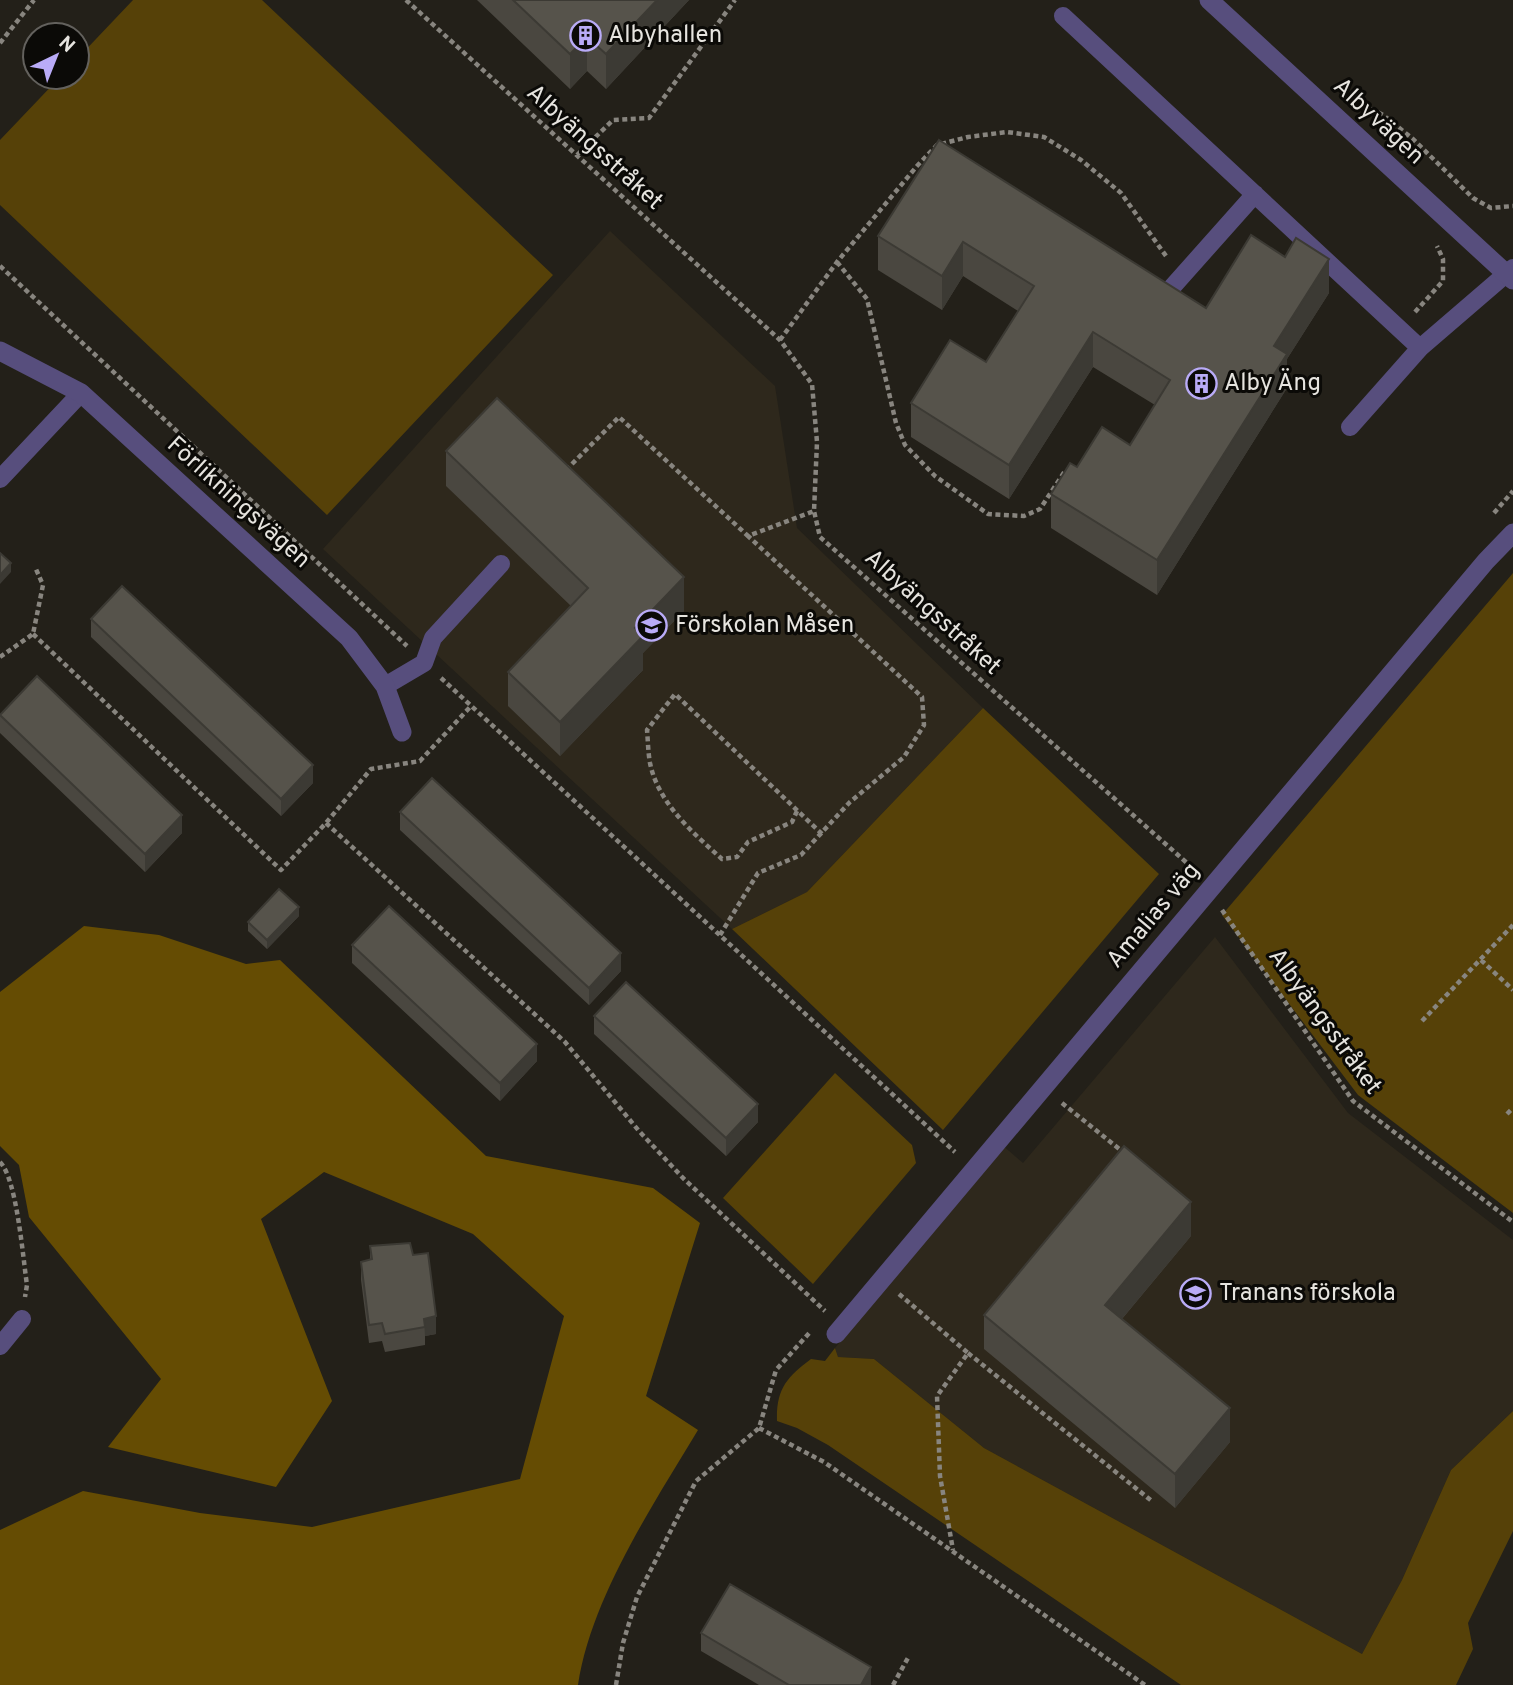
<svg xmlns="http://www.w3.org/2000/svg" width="1513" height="1685" viewBox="0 0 1513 1685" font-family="Overpass,sans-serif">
<rect width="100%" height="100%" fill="#232019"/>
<path fill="#2e281c" d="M610,231l165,155 22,142 186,180 -176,184 -75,37 -409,-380z
M1215,937l133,176 165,127v171l-62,59 -49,110 -40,74 -378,-206 -110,-89 -36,-2 -3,-9 166,-204 22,19z"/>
<path fill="#564108" d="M133,0h129l291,275 -226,240 -327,-310v-65l60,-63h17v-18z
M1513,573v640l-155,-118 -136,-180z
M983,708l176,166 -216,256 -211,-201 75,-37z
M835,1073l77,72 4,18 -103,121 -90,-86z
M835,1348l3,9 36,2 110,89 378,206 40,-74 49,-110 62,-59v120l-45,92 5,26 -17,36h-275l-353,-240 -31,-17 -20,-7c-1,-32 10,-44 34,-62l14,2z"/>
<path fill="#654c03" d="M84,926l75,9 87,29 34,-4 206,196 167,32 47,35 -54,173 52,34c-45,75 -107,168 -120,255h-578v-155l83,-39 117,22 112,14 208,-48 44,-163 -91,-82 -149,-62 -63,47 71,182 -56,86 -168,-40 53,-68 -132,-162 -10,-52 -19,-19v-154z"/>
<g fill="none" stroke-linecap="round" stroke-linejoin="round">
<path stroke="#88857f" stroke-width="4.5" stroke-dasharray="5 3.5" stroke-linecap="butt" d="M406,0l374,340 32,44 5,58 -3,69 6,26 376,334
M0,43l34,-43
M1363,105l20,10 30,24 60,59 18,10 22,-2
M577,155l36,-35 36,-2 86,-118
M837,262l30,37 29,124 9,22 30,31 53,38 36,2 16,-7 25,-38
M0,266l407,380
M1415,312l28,-31v-22l-6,-13
M780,340l57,-78 80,-96 20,-21 31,-8 39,-5 37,5 37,23 40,33 45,63
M566,470l53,-53 129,119 66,-25
M1494,513l19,-22
M33,634l248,236 45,-47 45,-54 49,-8 51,-55
M0,657l33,-23 10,-49 -8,-18
M441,678l514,474
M797,811l-5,11 -44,20 -11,15 -15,2c-29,-26 -64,-56 -72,-96 -2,-11 -2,-22 -3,-33l28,-36 147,140
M326,823l239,219 74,89 45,48 141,132
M1222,910l131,191 160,121
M720,935l38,-62 43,-18 49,-53 54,-45 20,-32 -2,-28 -174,-161
M1481,960l32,30
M1422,1021l91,-96
M1062,1103l61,49
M1507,1114l6,-6
M0,1162c17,17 23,97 27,123l-2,12
M899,1294l69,59 -31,43 3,80 13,74
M968,1353l185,149
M759,1428l65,34 321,223
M616,1685l7,-42 14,-46 59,-116 63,-53 17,-58 35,-39
M893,1685l16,-29"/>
<path stroke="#574e7d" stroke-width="18" d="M1063,16l357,332
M1166,294l89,-100
M1350,427l70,-79 93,-80
M0,479l81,-86
M385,686l39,-23 9,-25 68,-74
M0,1346l22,-27"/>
<path stroke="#574e7d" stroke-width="19" d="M0,351l81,42 268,245 36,48 17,46
M836,1334l650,-773 27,-28"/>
<path stroke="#574e7d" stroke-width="19" d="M1209,0l304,280"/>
</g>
<path fill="#4a4740" d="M477,0h212l-83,89 -19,-18 -17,18z
M939,140l267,168 123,-15 -42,66v29l-130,207 -106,-67v-34l26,-27 53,-22 25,-40 -62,-38 -84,132 -98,-62v-34l75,-41 32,-51 -55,-35 -21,34 -64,-40v-34z
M446,451l238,160 -41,42v17l-83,86 -52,-50v-34l63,-66 -125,-120z
M91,619l222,164 -32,33 -190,-179z
M0,715l182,118 -37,39 -145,-139z
M400,812l221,159 -32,34 -189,-175z
M299,916l-32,33 -19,-18v-9z
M352,945l185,116 -37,40 -148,-138z
M594,1016l164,106 -32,34 -132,-122z
M1191,1236l-69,83 108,123 -55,66 -191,-159v-34z
M370,1246l43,9 23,79 -11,2v9l-40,7 -3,-11 -13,2 -8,-63v-18l9,-2z
M701,1633l170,52h-112l-58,-34z"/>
<path fill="#3c3a34" d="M657,0h32l-83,89v-35z
M587,37v34l-17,18v-35z
M963,242v34l-21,34v-34z
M1329,259v34l-42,66v29l-130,207v-35l117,-214z
M1093,332v35l-84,132v-34z
M11,563v9l-11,12v-9z
M684,577v34l-41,42v17l-83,86v-34l75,-94z
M313,765v18l-32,33v-17z
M182,815v18l-37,39v-18z
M299,907v9l-32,33v-9z
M621,953v18l-32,34v-17z
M537,1044v17l-37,40v-18z
M758,1104v18l-32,34v-18z
M1191,1202v34l-86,103v-34z
M436,1316v18l-11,2 -1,-17z
M1230,1408v34l-55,66v-34z
M871,1667v18h-10z"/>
<path fill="#56534b" stroke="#3c3a34" stroke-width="2" d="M513,0h144l-51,54 -19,-17 -17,17z
M939,140l267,168 45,-73 34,22 11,-19 33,21 -55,87 13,8 -130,206 -106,-66 19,-31 7,4 25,-40 28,18 40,-65 -77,-48 -84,133 -98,-62 39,-63 36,22 48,-76 -71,-44 -21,34 -64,-40z
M497,398l187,179 -49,51 8,8 -83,86 -52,-50 80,-84 -142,-137z
M0,553l11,10 -11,12z
M122,586l191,179 -32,34 -190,-180z
M37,676l145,139 -37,39 -145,-139z
M432,778l189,175 -32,35 -189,-176z
M279,889l20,18 -32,33 -19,-18z
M389,906l148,138 -37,39 -148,-138z
M626,982l132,122 -32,34 -132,-122z
M1124,1146l67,56 -86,103 125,103 -55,66 -191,-159z
M410,1243l3,12 15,-2 8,63 -12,3 1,8 -40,7 -3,-11 -13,2 -8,-63 11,-3 -2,-13z
M730,1584l141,83 -10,18h-72l-88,-52z"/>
<defs>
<symbol id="building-ring" viewBox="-11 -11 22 22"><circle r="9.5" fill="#0b0a07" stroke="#b9abf7" stroke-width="1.5"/><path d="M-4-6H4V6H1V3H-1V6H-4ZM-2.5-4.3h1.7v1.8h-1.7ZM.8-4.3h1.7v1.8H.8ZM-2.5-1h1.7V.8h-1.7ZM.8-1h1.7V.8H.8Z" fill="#b9abf7"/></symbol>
<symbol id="school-ring" viewBox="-11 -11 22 22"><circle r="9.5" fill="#0b0a07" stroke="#b9abf7" stroke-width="1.5"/><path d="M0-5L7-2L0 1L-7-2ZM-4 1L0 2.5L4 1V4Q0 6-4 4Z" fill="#b9abf7"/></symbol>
</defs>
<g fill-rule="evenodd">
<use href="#building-ring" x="568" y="18" width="35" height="35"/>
<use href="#building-ring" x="1184" y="366" width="35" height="35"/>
<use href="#school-ring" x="634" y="608" width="35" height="35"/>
<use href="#school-ring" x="1178" y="1276" width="35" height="35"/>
</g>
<g text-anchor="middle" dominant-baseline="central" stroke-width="6" stroke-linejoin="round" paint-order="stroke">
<g font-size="24" fill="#e6e4df" stroke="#0b0a07" text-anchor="start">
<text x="608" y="36">Albyhallen</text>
<text x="1224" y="384">Alby Äng</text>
<text x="675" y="626">Förskolan Måsen</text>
<text x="1219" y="1294">Tranans förskola</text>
</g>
<g font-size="24" fill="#e6e4df" stroke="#0b0a07">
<text transform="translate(1378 122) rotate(43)">Albyvägen</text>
<text transform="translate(594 148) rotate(42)">Albyängsstråket</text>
<text transform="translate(238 503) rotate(42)">Förlikningsvägen</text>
<text transform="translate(932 613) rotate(42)">Albyängsstråket</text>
<text transform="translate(1154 916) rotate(-50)">Amalias väg</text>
<text transform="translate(1324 1022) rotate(54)">Albyängsstråket</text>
</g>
</g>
<g transform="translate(56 56) rotate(43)"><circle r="33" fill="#0b0a07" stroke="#63615d" stroke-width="2"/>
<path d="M0-5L12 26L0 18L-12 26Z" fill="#b9abf7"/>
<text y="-10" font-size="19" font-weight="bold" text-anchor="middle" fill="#e6e4df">N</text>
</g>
</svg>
